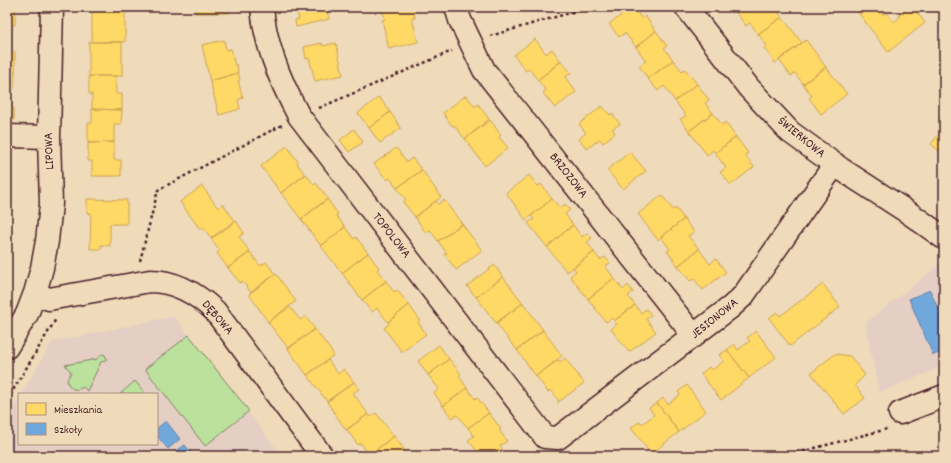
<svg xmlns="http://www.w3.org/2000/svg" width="951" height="463" viewBox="0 0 951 463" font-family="Dekko,sans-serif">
<rect width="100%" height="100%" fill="#efdbb9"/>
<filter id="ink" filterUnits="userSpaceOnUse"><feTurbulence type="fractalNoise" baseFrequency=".025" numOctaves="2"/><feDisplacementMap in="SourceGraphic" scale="8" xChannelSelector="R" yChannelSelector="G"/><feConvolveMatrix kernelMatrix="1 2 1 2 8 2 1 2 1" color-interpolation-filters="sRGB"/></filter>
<g filter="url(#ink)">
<path fill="#e5cfc4" d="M939,265h5v114l-5,-11 -60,25 -14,-70z
M174,316l108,140h-275v-38l12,-21v47h138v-50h-136l31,-52z"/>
<path fill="#bbe19d" stroke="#828064" d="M189,335l60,76 -44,35 -60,-77z
M102,354l3,1 2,4 -3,2 -3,1 -14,29 -4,-4c-8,5 -14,2 -16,-7l4,-8 -6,-7 32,-6z
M135,381l11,13h-26z"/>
<path fill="#ffd966" stroke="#c9a154" d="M7,7h8v18h-4v13h-4z
M92,7h33v2h-33z
M195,7h34v6h-34z
M296,7h30l3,12 -33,8 -1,-7 4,-1z
M396,7h17l2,11h-3l6,24 -29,7 -7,-29 3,-1 -3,-9z
M633,7l9,12 3,-3 11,15 -20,16 -11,-14 -6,4 -10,-13z
M740,7h25l2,2 2,-2h5l8,10 -24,17 -8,-11 -4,3 -11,-15z
M854,7h24l5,8 3,-3 8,10 6,-5 -1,-2 10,-8h4l12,16 -37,29z
M92,9h33v33h-33z
M782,17l20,26 -27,20 -11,-15 3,-2 -9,-12z
M656,31l11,15 -3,2 9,12 -25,19 -9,-13 7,-5 -10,-14z
M7,38h4v14h4v20l-8,-1z
M535,39l11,15 6,-5 9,12 -23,19 -9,-11 -3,2 -12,-16z
M224,40l2,10 5,-1 4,17 2,-1 1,8 -28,8 -8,-36z
M806,40l20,27 -23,17 -8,-11 -4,3 -12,-16z
M89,42h33v34h-33z
M322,43v3l14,-3 7,32 -28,6 -6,-23 -3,1 -2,-12z
M673,60l9,11 3,-2 12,15 -22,17 -11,-15 -6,5 -10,-12z
M561,61l10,12 -6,4 11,15 -21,16 -12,-15 3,-2 -8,-11z
M826,67l21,27 -26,20 -12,-16 3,-2 -9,-12z
M7,71l8,1 -1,17h-7z
M238,73l2,7 -2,1 5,17 -5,2 2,9 -21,6 -9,-34z
M89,76h27v18h6v16l-30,-1v-15h-3z
M697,84l12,16 -4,3 8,10 -24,18 -9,-12 6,-3 -11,-15z
M7,89h4v19h3v12h-7z
M466,95l9,12 3,-3 11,15 -24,20 -11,-14 -2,1 -9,-13z
M379,97l11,15 -21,16 -11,-15z
M602,106l8,9 2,-2 8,11 -8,5 3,4 -12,10 -3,-4 -13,10 -8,-10 7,-6 -7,-9z
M92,109l30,1 -1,14h-7v18l-26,1v-20h4z
M390,112l11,16 -21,15 -11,-15z
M713,113l9,12 3,-3 11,15 -21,16 -2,-3 -6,5 -18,-24z
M490,120l11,15 -2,2 9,11 -23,18 -20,-27z
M944,128v32l-4,-3 2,-4 -11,-9z
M354,129l9,13 -14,10 -9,-12z
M736,137l12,16 -3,2 9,12 -23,18 -11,-13 6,-4 -11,-15z
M114,142v18h7v16h-29v-15h-4v-18z
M287,146l11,16 -1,1 8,12 -24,18 -20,-27z
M396,148l11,14 5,-4 10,12 -25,18 -7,-10 -3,2 -13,-16z
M630,152l16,19 -23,18 -16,-19z
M422,170l19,27 -26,20 -12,-15 3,-2 -9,-12z
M306,174l8,11 2,-2 12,16 -27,20 -20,-26z
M529,175l9,11 3,-2 11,15 -26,21 -20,-27z
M202,186l16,22 5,-4 12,17 -24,17 -8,-11 -3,2 -20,-27z
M662,195l11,15 3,-2 8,11 -26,21 -20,-26z
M87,199l40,1v24h-17v22l-9,-1v4h-11l1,-36h-4z
M327,199l11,15 -2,1 9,12 -24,19 -20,-27z
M552,199l8,9 5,-4 5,6 -5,4 8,11 -26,22 -19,-24 6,-4 -3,-3z
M444,200l18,24 -24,17 -8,-11 -4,3 -11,-16 21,-16 2,3z
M684,219l10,13 -6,4 11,13 -21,17 -11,-15 3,-2 -9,-12z
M236,221l8,12 -5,4 11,15 -22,16 -11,-15 3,-3 -9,-11z
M462,224l20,26 -26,20 -12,-16 3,-1 -9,-12z
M573,225l9,12 5,-4 5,5 -5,4 7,10 -27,20 -20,-25z
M345,227l9,12 2,-2 12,16 -26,20 -21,-27z
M699,249l11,15 6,-5 10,13 -23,18 -9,-11 -4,2 -12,-15z
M250,252l10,14 6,-4 9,12 -24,18 -9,-11 -2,2 -12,-15z
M594,252l6,8 5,-3 5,6 -5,3 9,12 -26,21 -18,-23 6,-5 -3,-3z
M368,253l11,15 -2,2 9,11 -24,19 -20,-27z
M494,265l9,12 -27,20 -9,-11z
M276,274l20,27 -28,21 -19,-28z
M503,277l20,26 -27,20 -20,-26z
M614,278l9,12 5,-5 5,7 -5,4 7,9 -21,16 -2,-3 -6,4 -18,-23z
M386,281l8,11 3,-2 12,15 -21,17 -11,-14 -5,4 -10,-12z
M823,284l17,23 -50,39 -21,-28 8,-6 3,4z
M523,303l20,27 -26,20 -21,-27z
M409,305l11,15 -2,2 8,12 -24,18 -18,-24 5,-4 -1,-2z
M635,305l6,8 5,-4 5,6 -5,4 10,13 -27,20 -18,-23 6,-5 -3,-3z
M290,307l10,13 5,-4 10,13 -27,19 -20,-26z
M315,329l19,26 -27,20 -19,-26z
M543,330l19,26 -26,20 -19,-26z
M756,331l20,26 -27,21 -22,-28 7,-6 4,6 12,-9 -3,-3z
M439,345l10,14 -21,16 -10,-14z
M727,350l22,28 -28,22 -20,-26 8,-7 3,3 12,-9 -5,-6z
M835,354l15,2 15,19 -10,10 10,13 -21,16 -33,-41z
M565,358l19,25 -27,20 2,-2 -8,-11 -3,2 -12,-16 22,-16 2,2z
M449,359l12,15 -2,2 8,12 -24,18 -9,-13 5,-4 -11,-14z
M328,360l10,14 6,-5 10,13 -27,19 -20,-26z
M354,382l5,7 -6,4 15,21 -22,16 -19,-28z
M687,385l19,26 -27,21 -22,-29 6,-5 5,6 12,-9 -2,-3z
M467,388l8,11 2,-2 12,16 -21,15 -11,-13 -5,3 -9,-12z
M657,403l22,29 -28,22 -20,-26 9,-7 2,3 12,-9 -5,-7z
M376,413l18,23 -25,19 -8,-12 -3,2 -11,-15 21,-16 2,3z
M489,413l12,16 -2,1 8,11 -7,5 2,3 -1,3 -4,4h-3l-2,-3 -5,3h-6l-13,-16 6,-4 -6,-8z
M394,436l15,20h-41z"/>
<path fill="#6fa8dc" stroke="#647fa7" d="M930,290l8,19 6,-3v51l-2,-5 -9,3 -24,-56z
M166,421l14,18 -12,10 -11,-13v-8z
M185,445l9,11h-21l-1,-2z"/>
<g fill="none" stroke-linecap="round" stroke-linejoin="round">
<defs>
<path id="minor" d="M262,7c3,38 19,76 37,109l246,321 13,1 173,-131 12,-11 92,-132
M456,7l4,13 24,50 210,266
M686,7l63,81 41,44 51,37 68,44 35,25
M7,136l42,1
M35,293l14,6 101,-18c25,0 47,13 65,30l107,145
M7,347l20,-33 8,-21 7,-25 5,-27 4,-37 -2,-67 3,-130
M900,413l44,-17"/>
</defs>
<use href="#minor" stroke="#4a1f2b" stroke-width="25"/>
<path stroke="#4a1f2b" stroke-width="2.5" stroke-dasharray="3 3" stroke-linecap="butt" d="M490,36l100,-29
M319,108l133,-57
M140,261l18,-71 124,-65
M7,400l49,-81
M785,456l102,-27"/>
<use href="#minor" stroke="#efdbb9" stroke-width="22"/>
</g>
</g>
<g text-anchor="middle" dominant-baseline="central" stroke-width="4" stroke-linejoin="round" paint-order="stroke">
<g font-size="13" fill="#4a1f2b" stroke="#efdbb9">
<text transform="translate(801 138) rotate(39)">ŚWIERKOWA</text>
<text transform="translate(50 151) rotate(-92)">LIPOWA</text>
<text transform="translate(568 176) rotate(52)">BRZOZOWA</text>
<text transform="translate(391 236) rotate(52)">TOPOLOWA</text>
<text transform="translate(217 318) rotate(49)">DĘBOWA</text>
<text transform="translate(715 319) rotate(-39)">JESIONOWA</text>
</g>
</g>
<rect width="951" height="463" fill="none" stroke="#efdbb9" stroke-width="24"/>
<rect x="12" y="12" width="927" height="439" fill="none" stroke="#4a1f2b" stroke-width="1.5" filter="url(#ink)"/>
<rect x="18" y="393" width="140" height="52" fill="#efdbb9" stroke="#ad9080"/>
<rect x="26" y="403" width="20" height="12" fill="#ffd966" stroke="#ad9080"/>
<text x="54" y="413" font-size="12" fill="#4a1f2b">Mieszkania</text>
<rect x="26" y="423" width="20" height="12" fill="#6fa8dc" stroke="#ad9080"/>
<text x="54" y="433" font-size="12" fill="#4a1f2b">Szkoły</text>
</svg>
